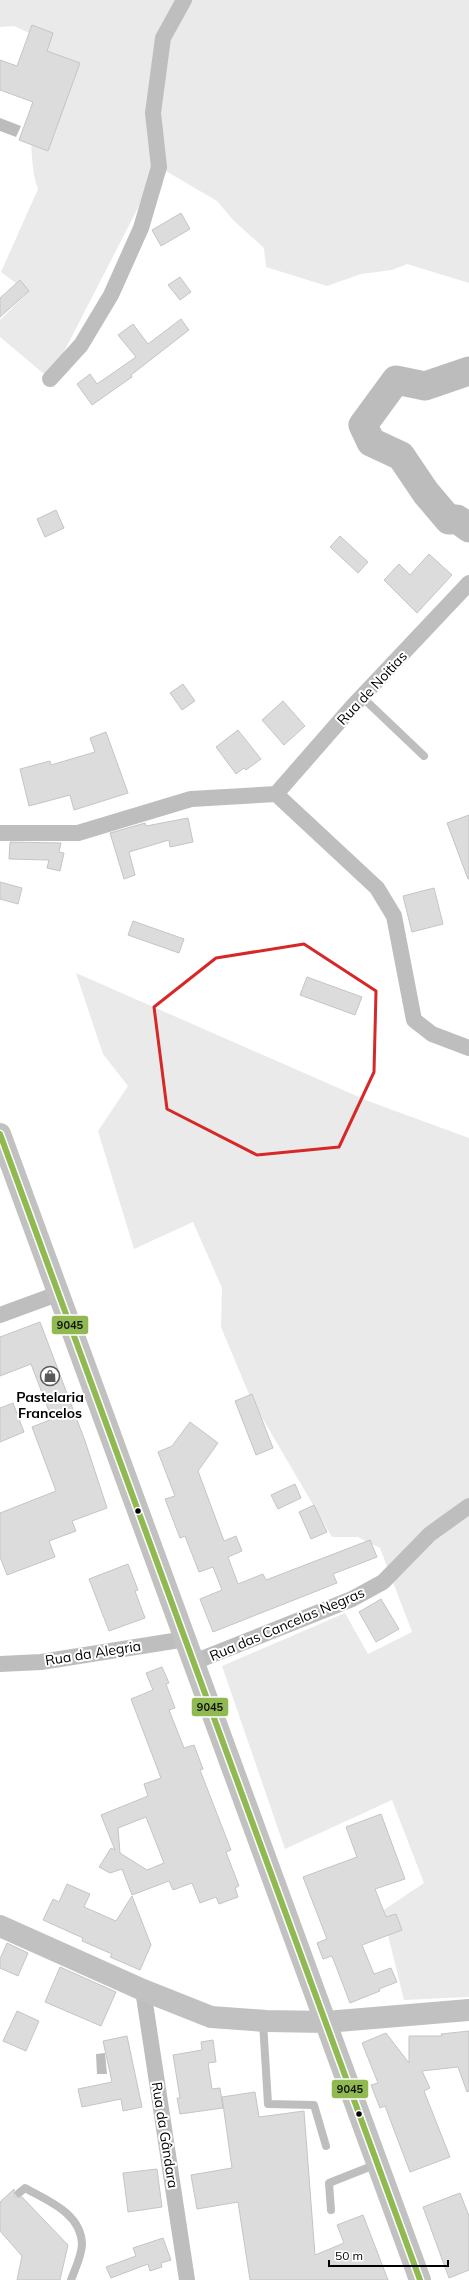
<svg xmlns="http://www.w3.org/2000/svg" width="469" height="2280" viewBox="0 0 469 2280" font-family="Mulish,sans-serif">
<rect width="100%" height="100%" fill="#fff"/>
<path fill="#eaeaea" d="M0,0h469v283l-62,-19 -15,6 -31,4 -34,12 -61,-19 -2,-19 -30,-27 -17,-20 -58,-34 -109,212 -50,-42v-17l28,-28 -27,-20 37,-83c-13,-32 -4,-117 -2,-153l-22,-10 -14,1z
M76,973l292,128 101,37v859l-65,3 -22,-89 42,-28 -32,-83 -107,49 -63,-183 123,-53 23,41 44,-22 -32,-84 -22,-11h-26l-81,-138 -30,-72 1,-39 -29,-66 -59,27 -36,-118 30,-45 -25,-32z"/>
<path fill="#bcbcbc" d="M0,118l21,8 -5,11 -16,-6z
M105,2053l2,21h-10l-1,-20z"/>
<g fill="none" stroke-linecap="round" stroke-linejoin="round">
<path stroke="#bcbcbc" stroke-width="29" d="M469,371l-44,15 -29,-6 -33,45 8,17 30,14 25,37 23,27 8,-1 12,9"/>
</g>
<path fill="#dcdcdc" stroke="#c5c5c5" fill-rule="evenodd" d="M32,25l21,8 -6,18 33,12 -32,88 -29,-11 14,-38 -33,-12v-30l17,6z
M181,213l9,16 -29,17 -9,-16z
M180,277l11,15 -11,8 -12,-15z
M20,280l9,11 -29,26v-19z
M181,319l8,11 -58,45 1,2 -40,28 -15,-21 13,-10 7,10 39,-27 -18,-22 15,-11 15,20z
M56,510l8,18 -19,9 -8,-18z
M340,536l28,26 -10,11 -28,-26z
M429,554l23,21 -35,38 -33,-33 15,-16 11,11z
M183,684l12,17 -13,9 -12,-17z
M283,701l22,25 -21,19 -22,-25z
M238,730l23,29 -15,11 -2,-2 -8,6 -20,-27z
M106,732l22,61 -54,17 -4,-15 -41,11 -9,-37 30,-8 1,4 44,-13 -5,-14z
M469,815v64h-1l-21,-56z
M188,818l5,24 -23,5 -1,-7 -40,12 6,23 -11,4 -14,-46 35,-10 1,3z
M10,842l51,1 -2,9 5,1 -4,18 -13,-3 2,-8 -40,-1z
M0,882l22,6 -4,16 -18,-5z
M434,888l9,36 -31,8 -9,-36z
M133,921l51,18 -5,14 -51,-18z
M307,977l55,20 -7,18 -55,-20z
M40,1322l45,119 22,67 -35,13 4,10 -27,10 6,16 -48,18 -7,-18v-44l56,-22 -24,-64 20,-8 -21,-55 -31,12v-39z
M252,1394l21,54 -17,7 -21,-54z
M13,1403l11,29 -24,10v-34z
M190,1422l28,21 -20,28 26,70 12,-5 6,15 -14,6 10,27 25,-10 3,6 104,-40 7,17 -44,17 4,9 -124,49 -13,-33 22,-9 -9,-23 -14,5 -14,-36 -5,2 -15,-39 10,-3 -17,-44 14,-6z
M295,1484l6,14 -23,11 -7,-14z
M314,1505l13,27 -16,7 -12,-27z
M128,1564l10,26 -3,1 10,27 -36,13 -20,-52z
M381,1599l18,30 -23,13 -17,-30z
M162,1667l7,16 -3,1 9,24 -6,2 15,38 10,-3 9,24 -3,1 31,80 -5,2 13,34 -4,2 3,9 -19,7 -3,-7 -16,6 -8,-20 -19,7 -4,-9 -37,14 -10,-26 -12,4 -11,-6 12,-19 4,2 -14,-35 47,-19 -4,-12 17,-6 -30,-79 22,-9 -7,-17zM146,1817l18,46 -17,7 -27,-17 -2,-25z
M381,1814l24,65 -30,10 11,28 10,-3 6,16 -40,15 12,29 17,-6 6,14 -18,7 1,2 -30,12 -18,-47 -9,3 -6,-16 10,-4 -24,-62 54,-20 -11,-30z
M67,1884l23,10 -6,13 32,14 16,-25 19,49 -11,25 -30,-13 2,-3 -30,-13 1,-3 -40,-18 10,-21 6,3z
M7,1943l21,10 -10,23 -18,-8v-9z
M60,1967l56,25 -15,34 -56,-24z
M17,2011l22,10 -13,30 -23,-10z
M469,2031v60l-2,1 -9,-25 -36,4 8,17 -6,3 26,66 -40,15 -25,-66 -5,2 -9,-23 7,-2 -16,-40 24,-10 23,30v-27h33l-1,-2z
M127,2036l15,71 -19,4 -2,-12 -39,8 -4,-18 34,-7 -9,-41z
M213,2040l3,22 -8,1 4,26 8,-1 3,20 -43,6 -3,-16h3l-7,-43 29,-5 -1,-8z
M255,2092l4,25 45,-6 11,144 29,-12 -7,-18 26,-10 25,65h-138l-12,-78 -41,7 -6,-34 41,-7 -10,-71z
M157,2169l5,38 -34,5 -5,-39z
M14,2189l1,8h7l46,48 -8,35h-43l5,-24 -22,-25v-29z
M460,2193l9,23v54l-20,8 -26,-71z
M163,2238l8,22 -10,3 1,4 -12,4 -2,-7 -37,14 -5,-11 30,-11 -3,-8z"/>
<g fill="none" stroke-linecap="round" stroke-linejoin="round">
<path stroke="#bebebe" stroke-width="8" d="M362,697l62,59
M263,2022l5,82 46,1 12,41
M19,2193l6,-5c23,13 56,25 57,56 0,11 -7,25 -11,36
M331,2210l-2,-27 48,-19"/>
<path stroke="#bebebe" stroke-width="16" d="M50,379l31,-34 30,-50 30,-67 18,-61 -6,-54 10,-75 21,-38
M276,794l76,-87 117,-124
M0,833h78l113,-34 85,-5 101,94 17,28 20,104 18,14 37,14
M0,1315l60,-22
M194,1662l158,-63 31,-17 47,-48 39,-28
M0,1664l41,-2 145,-23
M143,1990l44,290"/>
<path stroke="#c1c1c1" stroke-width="22" d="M0,1134l420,1146
M0,1926l143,64 68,27 55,4 60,1 143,-12"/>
<defs>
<path id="bus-1" d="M0,1134l420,1146"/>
</defs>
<use href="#bus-1" stroke="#fff" stroke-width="9"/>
<use href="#bus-1" stroke="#90ba51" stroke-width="6"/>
</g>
<path fill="none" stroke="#d62828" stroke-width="3" stroke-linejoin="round" d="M304,944l72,47 -2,81 -35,75 -82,8 -90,-46 -13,-102 62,-49z"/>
<defs>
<symbol id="shop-ring" viewBox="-11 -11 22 22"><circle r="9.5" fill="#fff" stroke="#595959" stroke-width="1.5"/><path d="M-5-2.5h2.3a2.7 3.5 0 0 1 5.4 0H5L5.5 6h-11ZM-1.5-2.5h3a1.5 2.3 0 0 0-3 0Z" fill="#595959"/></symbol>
</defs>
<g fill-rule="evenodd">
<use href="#shop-ring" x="39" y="1365" width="22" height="22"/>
</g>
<g fill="#000" stroke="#fff" stroke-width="1.5">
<circle cx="138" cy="1511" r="3.5"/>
<circle cx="359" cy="2114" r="3.5"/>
</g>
<g text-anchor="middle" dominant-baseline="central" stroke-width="4" stroke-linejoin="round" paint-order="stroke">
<g font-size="14" fill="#000" stroke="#fff">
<text transform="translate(372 688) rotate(-47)">Rua de Noitias</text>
<text transform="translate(287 1624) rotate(-23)">Rua das Cancelas Negras</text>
<text transform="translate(93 1653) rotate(-9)">Rua da Alegria</text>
<text transform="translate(165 2135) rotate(81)">Rua da Gândara</text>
</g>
<g font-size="14" font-weight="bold" fill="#000" stroke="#fff">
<text x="50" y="1397">Pastelaria<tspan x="50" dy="16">Francelos</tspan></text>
</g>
</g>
<g stroke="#fff" stroke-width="1.5">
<rect x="51" y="1315" width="38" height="20" rx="4" fill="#90ba51"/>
<rect x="191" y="1697" width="38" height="20" rx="4" fill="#90ba51"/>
<rect x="331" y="2079" width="38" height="20" rx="4" fill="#90ba51"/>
</g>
<g font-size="11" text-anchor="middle" font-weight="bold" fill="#111">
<text x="70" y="1329">9045</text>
<text x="210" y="1711">9045</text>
<text x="350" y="2093">9045</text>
</g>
<path d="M329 2260v6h119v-6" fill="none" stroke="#000000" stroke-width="2"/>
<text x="335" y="2260" font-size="12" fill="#000000" stroke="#ffffff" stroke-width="3" paint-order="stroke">50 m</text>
</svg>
